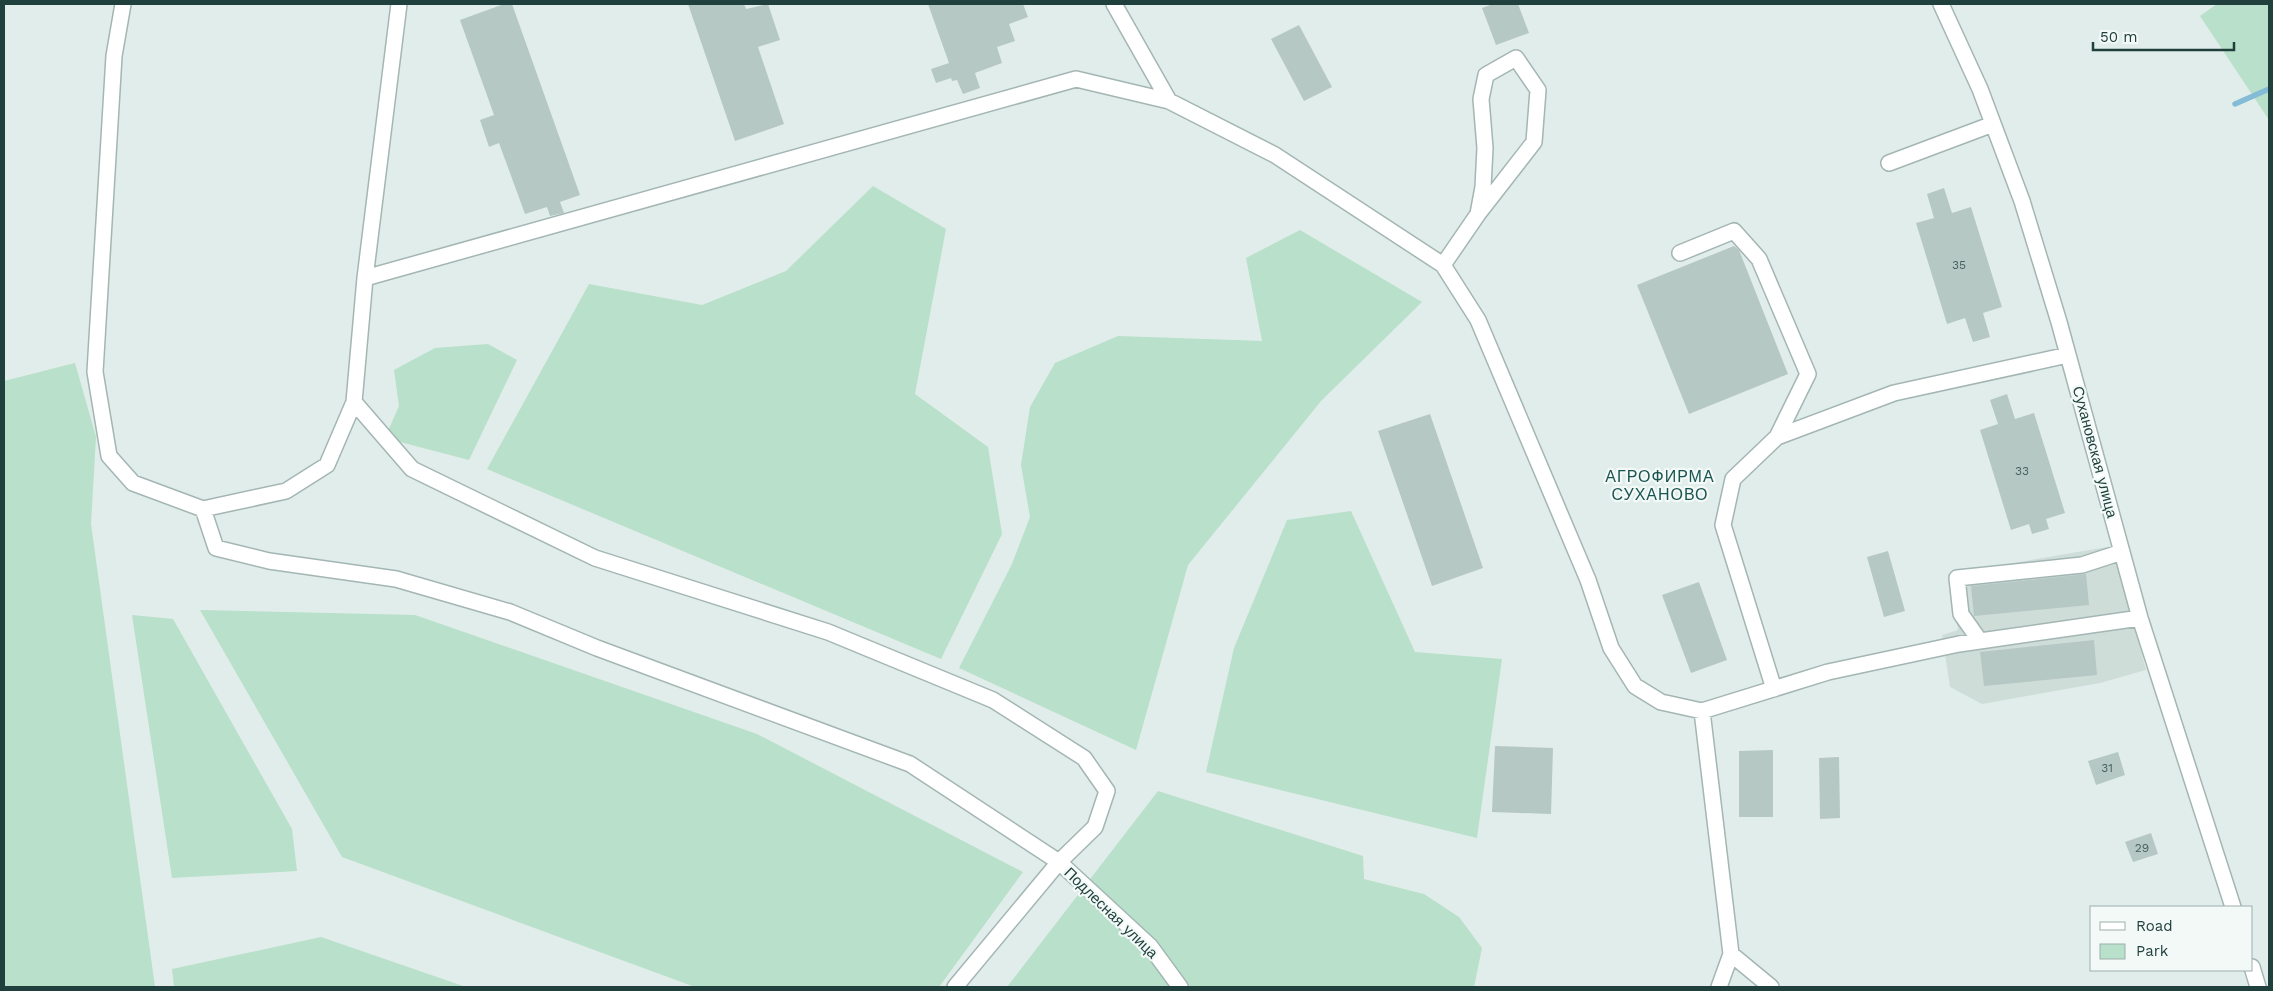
<svg xmlns="http://www.w3.org/2000/svg" width="2273" height="991" viewBox="0 0 2273 991" font-family="'Work Sans',sans-serif">
<rect width="100%" height="100%" fill="#e1edea"/>
<path fill="#cfddd9" d="M2113,546l33,124 -46,13 -118,21 -32,-17 -8,-52 16,-5 -10,-56z"/>
<path fill="#b8e0ca" d="M2217,4h52v116l-69,-104z
M873,186l73,43 -31,165 73,53 14,87 -61,125 -454,-190 102,-185 113,21 84,-34z
M1300,230l122,72 -101,99 -133,164 -52,185 -177,-82 53,-104 18,-47 -9,-52 9,-58 25,-44 63,-27 144,5 -16,-83z
M488,344l29,16 -48,100 -84,-22 14,-32 -5,-36 41,-22z
M75,363l21,74 -5,87 64,463h-151v-606z
M1351,511l64,141 87,7 -25,179 -271,-66 28,-124 53,-128z
M200,610l215,5 342,119 266,138 -84,115h-244l-353,-130z
M132,615l41,4 119,210 5,42 -125,7z
M1158,791l205,65 1,23 60,15 35,23 23,31 -8,39h-467z
M321,937l145,50h-292l-2,-18z"/>
<g fill="none" stroke-linecap="round" stroke-linejoin="round">
<path stroke="#84bcd7" stroke-width="5.5" d="M2235,104l34,-15"/>
</g>
<path fill="#b6c8c4" d="M504,4h8l68,191 -20,7 4,11 -14,3 -3,-9 -22,7 -26,-71 -10,4 -9,-27 14,-5 -34,-95z
M688,4h56l2,5 22,-5 12,36 -22,7 26,77 -49,17z
M928,4h95l5,13 -19,7 6,17 -18,6 5,16 -27,10 5,15 -17,6 -6,-14 -5,1 -1,-3 -15,5 -5,-14 18,-6z
M1493,4h25l11,29 -33,12 -14,-37z
M1299,25l33,62 -28,14 -33,-62z
M1944,188l8,25 19,-6 31,100 -19,6 7,24 -17,5 -8,-24 -18,6 -31,-101 18,-5 -7,-24z
M1734,246l5,4 49,124 -99,40 -52,-129z
M2007,394l8,25 19,-6 31,100 -19,6 3,10 -17,5 -3,-10 -18,6 -31,-100 18,-6 -8,-24z
M1430,414l53,154 -51,18 -54,-155z
M1888,551l17,60 -21,6 -17,-60z
M2086,574l3,31 -115,11 -3,-30z
M1699,582l28,78 -36,13 -29,-78z
M2094,640l3,35 -113,11 -4,-34z
M1495,746l58,2 -2,66 -59,-2z
M1773,750v67h-34v-66z
M2118,752l7,23 -29,10 -8,-24z
M1839,757l1,61 -20,1 -1,-61z
M2151,833l7,21 -25,8 -8,-20z"/>
<g fill="none" stroke-linecap="round" stroke-linejoin="round">
<defs>
<path id="minor" d="M123,4l-9,52 -19,316 14,84 24,27 70,26 83,-18 41,-26 27,-63 11,-124 34,-274
M1114,4l55,97
M1941,4l39,85 42,112 37,121 81,296 93,289
M1889,163l104,-39
M1680,253l54,-22 25,28 49,115 -31,63
M1443,265l35,-51 56,-72 4,-52 -22,-32 -30,17 -5,24 4,49 -2,39 -5,27
M365,278l711,-199 93,22 106,54 168,110 35,55 110,260 23,68 24,38 26,16 41,9 126,-39 131,-28 181,-26
M354,402l58,67 183,89 233,74 165,68 91,58 23,33 -12,36 -36,35 -104,125
M203,509l13,39 53,13 127,18 114,33 87,36 313,116 149,98 91,84 30,41
M1980,641l-19,-27 -4,-36 125,-13 40,-13
M1774,689l-51,-164 10,-46 44,-42 117,-44 174,-38
M1702,711l29,243 -12,33
M1731,954l40,33
M2252,967l6,20"/>
</defs>
<use href="#minor" stroke="#a3b6b3" stroke-width="18"/>
<use href="#minor" stroke="#fff" stroke-width="15"/>
</g>
<g text-anchor="middle" dominant-baseline="central" stroke-width="4.5" stroke-linejoin="round" paint-order="stroke">
<g font-size="12" fill="#46625f">
<text x="1959" y="265">35</text>
<text x="2022" y="471">33</text>
<text x="2107" y="768">31</text>
<text x="2142" y="848">29</text>
</g>
<g font-size="15" fill="#20403d" stroke="#f2f9f7">
<text transform="translate(2095 452) rotate(75)">Сухановская улица</text>
<text transform="translate(1111 913) rotate(44)">Подлесная улица</text>
</g>
<g font-size="16" letter-spacing="1" fill="#1a5450" stroke="#f2f9f7">
<text x="1660" y="476">АГРОФИРМА<tspan x="1660" dy="18">СУХАНОВО</tspan></text>
</g>
</g>
<rect width="2273" height="991" fill="none" stroke="#20403d" stroke-width="10"/>
<rect x="2090" y="906" width="162" height="65" fill="#f2f9f7" stroke="#9eafad"/>
<rect x="2100" y="922" width="25" height="8" fill="#ffffff" stroke="#9eafad"/>
<text x="2136" y="931" font-size="15" fill="#20403d">Road</text>
<rect x="2100" y="944" width="25" height="15" fill="#b8e0ca" stroke="#9eafad"/>
<text x="2136" y="956" font-size="15" fill="#20403d">Park</text>
<path d="M2093 42v8h141v-8" fill="none" stroke="#20403d" stroke-width="2.5"/>
<text x="2100" y="42" font-size="15" fill="#20403d" stroke="#f2f9f7" stroke-width="4" paint-order="stroke">50 m</text>
</svg>
